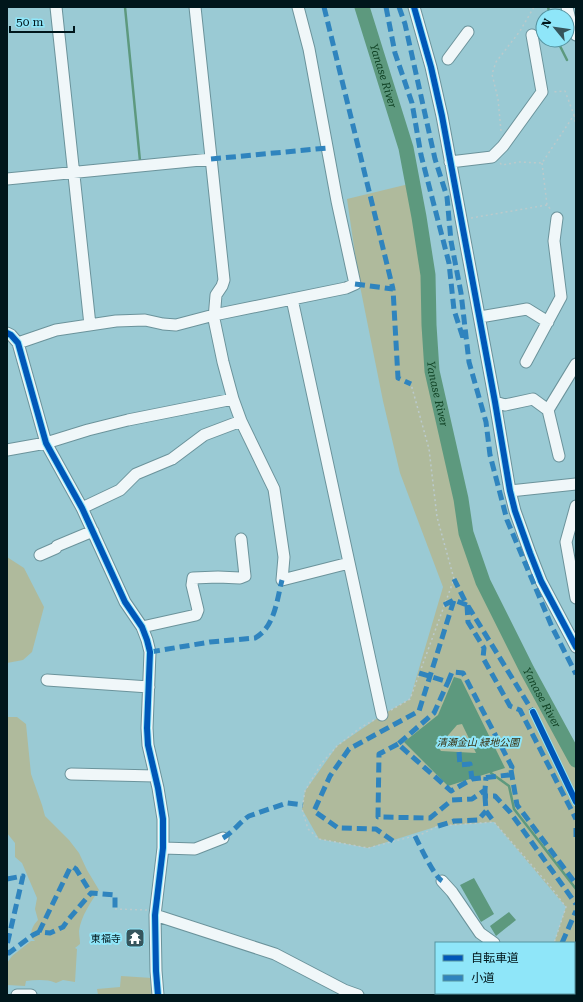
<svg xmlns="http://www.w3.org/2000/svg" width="583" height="1002" viewBox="0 0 583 1002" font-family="'Roboto Serif','Noto Sans JP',serif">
<rect width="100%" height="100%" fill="#9acad4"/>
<path fill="#afba9c" d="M413,183l19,188 34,162 17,49 93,175v231l-2,-2v-43h-20l12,-36 -72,-85 -56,4 -70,22 -49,-9 -17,-30 3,-18 32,-45 45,-31 28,-16 33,-112 -43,-114 -17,-72 -24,-120 -12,-82z
M7,557l17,11 20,39 -12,45 -9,8 -16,3z
M7,717h10l9,7 5,50 11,31 3,11 24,24 10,13 8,17 12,20c-8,12 -18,26 -20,41 0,4 1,9 1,13l-5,4 2,1 -2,33 -12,-2 -7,3c-9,-4 -20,-3 -30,-2l-1,5 -18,-1v-22l5,-7 19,-15h4l-4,-4c0,-7 2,-12 7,-17l-3,-11 2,-11 -15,-35 -7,-6v-14l-8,-10z
M121,976l31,2 2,17h-56l-1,-6 23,-2z"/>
<path fill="#5d997e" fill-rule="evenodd" d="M454,677l7,2 44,89 -57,18 -44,-44 34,-27zM462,724l14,29 -35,-2 -3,-4 19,-22z
M474,878l20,36 -13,8 -21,-37z
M509,912l7,8 -20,16 -6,-10z"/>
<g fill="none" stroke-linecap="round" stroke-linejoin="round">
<path stroke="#5d997e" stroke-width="2.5" d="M125,7l15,154h3
M548,7l2,9
M557,40l10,20
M491,773l18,13 5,23 62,80"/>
<path stroke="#5d997e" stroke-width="15" id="s1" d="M362,7l44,141 13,69 9,58 1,50 3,46 29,128 5,34 17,49 44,88 49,90"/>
<defs>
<path id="minor" d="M56,7l34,318
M195,7c9,91 20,182 29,273l-2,6 -6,9 -2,24 9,43 10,37 8,22 33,68 10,68 -2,23 67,-17
M414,7l17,60 11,49 53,286 15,89 5,20 15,42 11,28 35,66
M567,7l3,13 6,15
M448,59l20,-27
M450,162l42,-5 11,-11 39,-54 -10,-57
M7,179l204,-20
M292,299l90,416
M480,317l47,-8 21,13
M7,333l4,2 7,8 28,100 36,65 43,94 17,25 5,13 3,12 -3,76 1,17 10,43 5,31v29l-8,67 1,56 2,24
M18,343l38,-13 60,-9 29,-1 18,4 13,1 38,-10 132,-27 9,-4 -18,-83 -28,-152 -11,-42
M526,362l35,-65 -7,-56 3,-23
M495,402l10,3 28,-6 15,11 28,-46
M548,410l11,46
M7,450l39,-7 42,-13 40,-10 105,-21
M510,491l66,-7
M576,506l-10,36 10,56
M82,508l38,-18 16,-16 36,-15 32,-24 37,-14
M40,555l16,-7 1,-2 36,-15
M142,627l54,-12 2,-5 -6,-25 1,-7 25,-1 22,1 5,-2 -4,-37
M47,680l102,7
M71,774l84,2
M163,848l32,1 28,-11
M442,881l10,11 28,41 14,10
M155,915l120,39 69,36 14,5
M530,993l2,2
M17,995h14"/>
</defs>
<use href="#minor" stroke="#6b939b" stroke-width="13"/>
<path stroke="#bbcacc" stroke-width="1.5" stroke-dasharray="2 3" stroke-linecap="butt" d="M574,115l2,12
M501,131l-3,-32 -6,-25 4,-12 24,-31 14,-24
M500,163l2,2 17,-3 23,1 32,-48 -9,-24 -13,1
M542,163l5,42 5,6
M471,218l76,-13
M391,710l19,-11 44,-120 -17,-62 -8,-68 -18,-65
M533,712l43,90
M374,720l-14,8 -23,18 -16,18 -16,27 -3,18 6,20 11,10 49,9 54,-14 16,-8 56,-4 55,63 17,22 -12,36
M115,909l32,1
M574,986l2,2"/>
<use href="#minor" stroke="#f0f7f9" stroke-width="11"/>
<path stroke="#2f84be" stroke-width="5" stroke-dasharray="10 5" stroke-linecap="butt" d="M324,7l69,282
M386,7l9,46 17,50 9,52 28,108 5,47 10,31
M399,7l6,17 30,135 12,38 4,44 10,52 8,69 17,60 4,33 17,65 45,107 24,47
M211,159l116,-11
M355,284l38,5 5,89 13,6
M444,605l10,-5 13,5 -13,-26
M467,605l1,17 16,26 -1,10 27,48 10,4 56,109
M468,606l65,106
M150,652l60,-10 45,-4c20,-11 22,-39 27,-58
M419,673l29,9 4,-10 11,1 49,94 -3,8 -37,4 -21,12 -53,-47 36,-31 14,-31
M398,744l-19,10 -1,63 52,1 22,-18 20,-1 13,-9 1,-13
M459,752l1,13 10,-1 2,15
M511,770l6,35 59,79
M485,789v7h10l15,16 66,92
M485,796l1,15 8,11
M438,826l16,-5 24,-1 8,-9
M576,828v9
M415,836c5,10 19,40 27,45
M223,838c10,-6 17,-16 26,-22l38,-13 16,2
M393,841l-17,-12 -38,-1 -24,-17 16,-35 19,-27 70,-38 35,-111
M7,879l16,-3 -16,69
M39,932l31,-64 3,-1 3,2 15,24
M562,943l14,-32
M7,952l2,1 24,-18 6,-3 11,1 13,-6 5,-7 23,-27 24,2v14
M574,973h2"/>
<defs>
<path id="cycleway" d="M414,7l17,60 11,49 53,286 15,89 5,20 15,42 11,28 35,66
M7,333l4,2 7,8 28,100 36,65 43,94 17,25 5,13 3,12 -3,76 1,17 10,43 5,31v29l-8,67 1,56 2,24
M533,712l43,90"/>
</defs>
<use href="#cycleway" stroke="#8fe6f9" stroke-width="8"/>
<use href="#cycleway" stroke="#0057b8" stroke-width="6"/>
</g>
<defs>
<symbol id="temple-square" viewBox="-11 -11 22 22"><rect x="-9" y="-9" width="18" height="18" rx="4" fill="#36555c" stroke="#8fe6f9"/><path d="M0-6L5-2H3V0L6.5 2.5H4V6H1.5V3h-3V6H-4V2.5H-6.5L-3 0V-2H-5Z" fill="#fff"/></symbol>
</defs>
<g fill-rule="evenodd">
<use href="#temple-square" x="124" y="927" width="22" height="22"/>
</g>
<g text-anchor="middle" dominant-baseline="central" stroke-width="4" stroke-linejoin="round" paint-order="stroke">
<g font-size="10" font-style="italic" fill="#372d0d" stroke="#8fe6f9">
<text x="478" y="742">清瀬金山 緑地公園</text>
</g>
<g font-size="10" fill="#00161b" stroke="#8fe6f9" text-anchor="end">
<text x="121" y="938">東福寺</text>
</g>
<g font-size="11" font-style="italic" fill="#104224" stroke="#8fe6f9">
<text stroke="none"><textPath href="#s1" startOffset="72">Yanase River</textPath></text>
<text stroke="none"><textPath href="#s1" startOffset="396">Yanase River</textPath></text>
<text stroke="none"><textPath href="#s1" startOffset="720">Yanase River</textPath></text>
</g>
</g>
<rect width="583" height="1002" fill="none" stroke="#00161b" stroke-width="16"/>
<rect x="435" y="942" width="140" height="52" fill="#8fe6f9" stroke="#5693a0"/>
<rect x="443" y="955" width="20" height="6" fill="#0057b8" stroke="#5693a0"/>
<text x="471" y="962" font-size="12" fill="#00161b">自転車道</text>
<rect x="443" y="975" width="20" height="6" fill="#2f84be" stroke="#5693a0"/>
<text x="471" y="982" font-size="12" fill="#00161b">小道</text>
<g transform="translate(555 28) rotate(299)"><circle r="19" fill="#8fe6f9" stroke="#5693a0"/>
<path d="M0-3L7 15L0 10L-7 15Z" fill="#36555c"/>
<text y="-6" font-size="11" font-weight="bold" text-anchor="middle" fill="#00161b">N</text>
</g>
<path d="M10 26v6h64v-6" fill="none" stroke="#00161b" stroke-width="2"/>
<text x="16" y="26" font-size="12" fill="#00161b" stroke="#8fe6f9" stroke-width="3" paint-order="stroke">50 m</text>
</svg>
